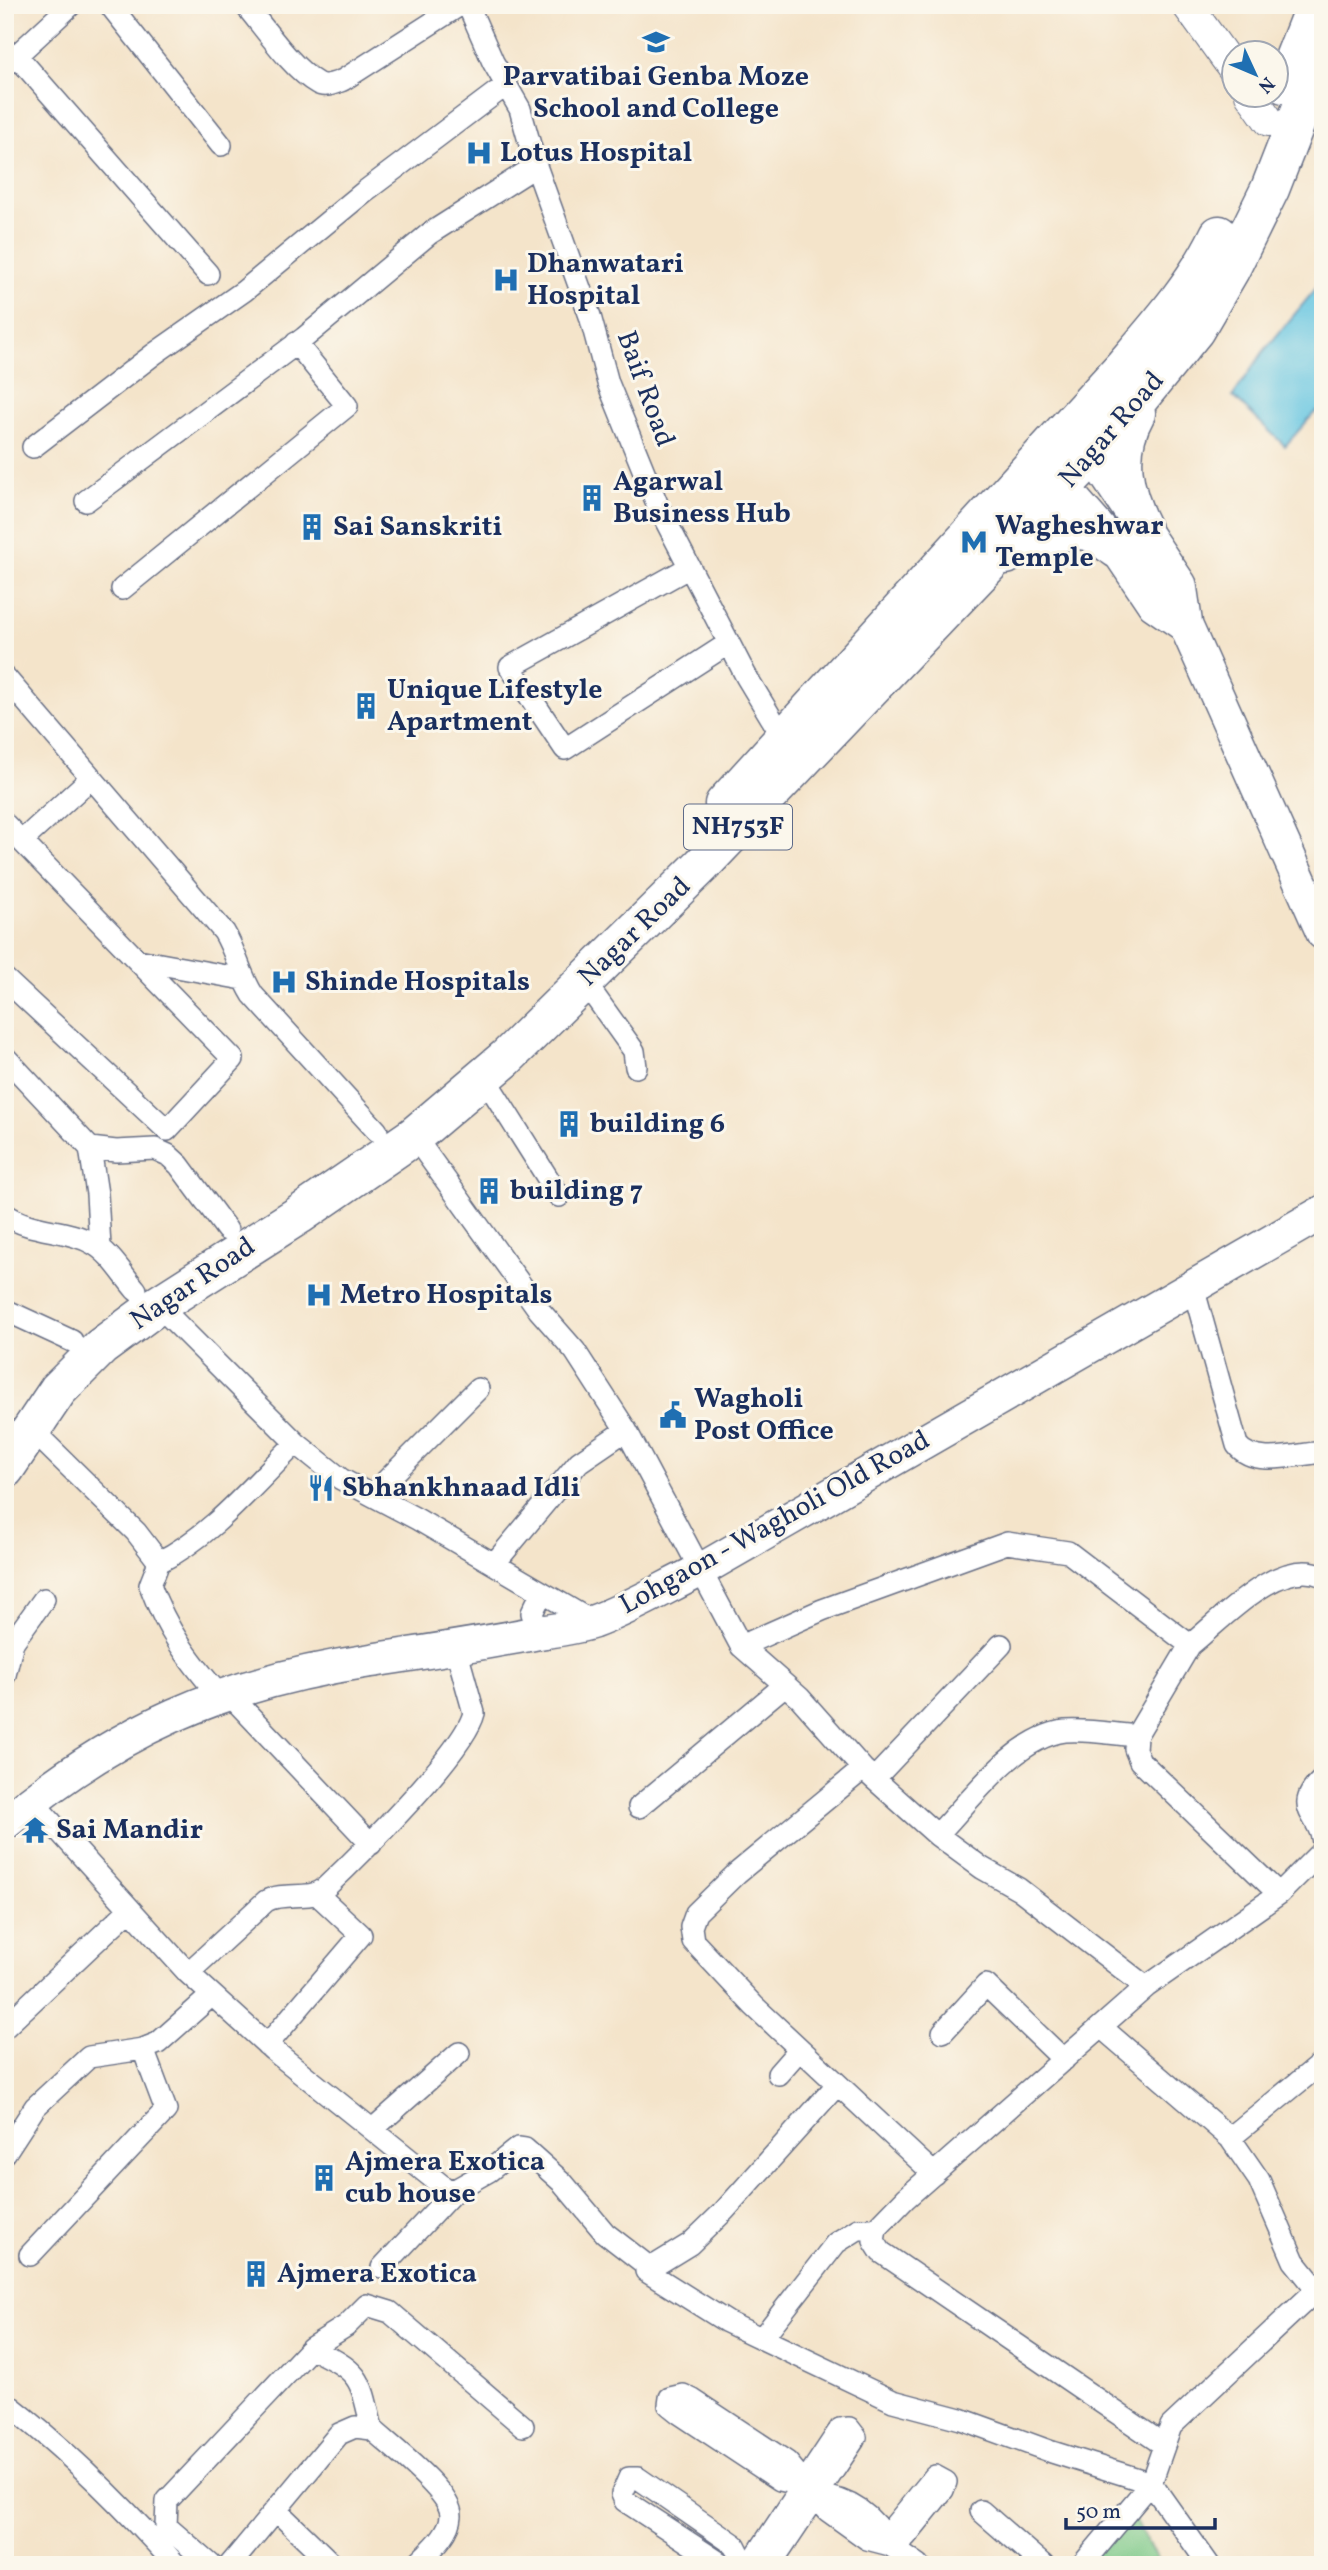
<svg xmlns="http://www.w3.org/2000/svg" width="1328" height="2570" viewBox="0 0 1328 2570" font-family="Vollkorn,serif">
<rect width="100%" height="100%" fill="#fbf7ec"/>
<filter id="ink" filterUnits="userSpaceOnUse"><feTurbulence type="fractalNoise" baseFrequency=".0143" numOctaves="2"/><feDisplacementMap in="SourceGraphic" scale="14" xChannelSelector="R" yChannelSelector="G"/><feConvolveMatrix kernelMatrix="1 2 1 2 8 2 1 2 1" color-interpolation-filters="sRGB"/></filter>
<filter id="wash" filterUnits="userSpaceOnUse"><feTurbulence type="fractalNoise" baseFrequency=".00686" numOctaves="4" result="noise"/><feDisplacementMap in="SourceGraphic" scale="28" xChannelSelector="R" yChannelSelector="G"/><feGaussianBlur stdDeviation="1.57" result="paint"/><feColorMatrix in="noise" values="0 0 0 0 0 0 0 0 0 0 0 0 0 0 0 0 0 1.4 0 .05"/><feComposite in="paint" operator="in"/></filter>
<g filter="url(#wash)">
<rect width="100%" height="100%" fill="#f4e4ca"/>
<path fill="#7bc887" stroke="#4b7c72" stroke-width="2" d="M1126,2504l34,61h-89z"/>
<path fill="#63c5e1" stroke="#3f7aa0" stroke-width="2" d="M1323,280v138l-7,-7 -31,35 -52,-50 30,-44z"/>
</g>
<g filter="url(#ink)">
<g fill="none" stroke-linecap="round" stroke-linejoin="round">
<defs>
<path id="street" d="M110,5l111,140
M245,5c19,22 47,64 72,78 8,5 18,0 26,-3l117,-75
M468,5l25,57 27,47 16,57 54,150 18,67 50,123 88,170 38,63
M17,56l191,218
M5,66l66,-61
M33,447l121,-93 90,-63 120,-99 142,-107
M86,501l218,-163 125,-104 107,-68
M688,568l-178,99 55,82 164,-106
M122,589l225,-183 -51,-63
M5,677l219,255c12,20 16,43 29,63l124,136
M5,824l228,235 -66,71 -162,-151
M22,841l69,-63
M138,960l105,19
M584,981l50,70 2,16
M5,1057l85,91 7,46 3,53
M484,1077l75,119
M414,1136l125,174 36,41 51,79 115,216
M90,1148l26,3 39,-2 13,6 11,10 48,65
M5,1214c26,19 60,14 87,29 18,9 31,32 44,47
M1193,1287l44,158c17,23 61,9 86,7
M158,1305l138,138 45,36 76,40 176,103
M5,1310l67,31
M31,1429l105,103 23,30c54,-27 94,-77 137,-119
M372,1495l106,-106
M159,1562l-9,23c17,46 38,74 70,111
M494,1564l85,-102 47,-32
M538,1633l-6,-20 10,-21
M5,1675l8,-33 31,-43
M228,1693l143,151
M863,1769l-126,104 -41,40 -5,14 2,14 61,65 180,168
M874,1779l127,-134
M1323,1779c-33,30 -2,35 0,64
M32,1801l156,172 85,77 172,138 10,2 34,-19 29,-23 7,1 38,34 42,50 44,34
M639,1807l146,-122
M937,1835c34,-35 78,-98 128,-104 22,-2 48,3 71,5
M1279,1894l44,-44
M188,1973l78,-72c18,-10 43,0 58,-12 33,-31 141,-138 150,-176l-18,-64
M1146,1987l-127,-98 -37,-21 -45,-33 -74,-66 -63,-71 -59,-52 81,-36 185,-67 61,9 122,93c32,-25 89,-90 133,-69
M5,2027l125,-118
M1101,2027l129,111 29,42 35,81 29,36
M943,2032l43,-47 78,75
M267,2045l94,-110 -44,-41
M778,2074l21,-24
M836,2086l-112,125 -34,33 -44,27 81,51 166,79 68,18 91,33 99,31 58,82
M374,2128l85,-75
M1230,2138l93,-76
M5,2153l30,-46 54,-50 54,-8 15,-6 54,-48
M30,2255l136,-145 -23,-61
M382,2268l73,-78
M762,2338l74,-95 22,-14h18
M311,2348l35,-22 21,-21 23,7 133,114
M5,2402c62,48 119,105 171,163
M1164,2445l-283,-193 -7,-11 2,-12 30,-31 240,-211 133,-93 -139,-133 -5,-12 1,-13 54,-91
M935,2476l11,6 -3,8 -37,46 -16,9 5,-20z
M803,2485l-23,-5 -101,-67 -10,-8 1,-7 13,-3 10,5 94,62 41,49 39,28 23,6c-18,-30 -38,-46 -74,-50
M277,2511l56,54
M981,2511l62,54
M890,2545l29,20
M211,2565l-45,-39 1,-25 144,-153c50,25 49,27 61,81
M230,2565l109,-131 16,-7 17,2c18,17 80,63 79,87 -1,19 -23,36 -35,49
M723,2565l-98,-64 -3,-7 7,-16h9l97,67 10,20
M750,2565l90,-136 9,-1 7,9 -86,128
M1082,2565l69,-82 20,-57 152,-142"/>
<path id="secondary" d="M1187,5l47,65
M1250,94l19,27"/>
<path id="primary" d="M1078,433l102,152 6,41 137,307
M1045,467l72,82 37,55 32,22
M5,1823c111,-93 220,-141 363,-162 56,-9 112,-17 168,-28 19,-3 39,-5 57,-11 36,-13 71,-34 106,-51l624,-359"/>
<path id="highway" d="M1284,84l31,-79
M1136,413c-22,39 -13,79 6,116
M1006,555c19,-13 58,-28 81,-24 10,2 22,13 30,18
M724,804l399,-437c36,-42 72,-82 96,-132
M5,1469l53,-79 43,-43 57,-42 141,-90 115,-79 92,-78 196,-193 391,-410 102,-125 35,-60 40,-81 53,-136"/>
</defs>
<use href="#street" stroke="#676e84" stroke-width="24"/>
<use href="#secondary" stroke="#676e84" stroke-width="32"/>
<use href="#primary" stroke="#676e84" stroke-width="36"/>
<use href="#highway" stroke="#676e84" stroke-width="41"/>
<use href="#street" stroke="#fff" stroke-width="21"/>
<use href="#secondary" stroke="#fff" stroke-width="30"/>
<use href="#primary" stroke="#fff" stroke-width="33"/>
<use href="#highway" stroke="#fff" stroke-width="38"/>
</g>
</g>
<defs>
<symbol id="university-bare" viewBox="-9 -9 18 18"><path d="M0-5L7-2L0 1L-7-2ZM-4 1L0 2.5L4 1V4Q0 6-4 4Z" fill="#1f6fb2" stroke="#fbf7ec" stroke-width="2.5" paint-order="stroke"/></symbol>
<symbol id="hospital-bare" viewBox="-9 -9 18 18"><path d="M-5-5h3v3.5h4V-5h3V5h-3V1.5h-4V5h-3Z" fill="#1f6fb2" stroke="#fbf7ec" stroke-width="2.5" paint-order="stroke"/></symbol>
<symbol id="building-bare" viewBox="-9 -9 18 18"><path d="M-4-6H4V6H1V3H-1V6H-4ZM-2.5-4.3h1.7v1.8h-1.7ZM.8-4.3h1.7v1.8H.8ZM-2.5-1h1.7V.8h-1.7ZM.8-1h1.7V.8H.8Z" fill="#1f6fb2" stroke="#fbf7ec" stroke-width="2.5" paint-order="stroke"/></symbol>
<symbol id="metro-bare" viewBox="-9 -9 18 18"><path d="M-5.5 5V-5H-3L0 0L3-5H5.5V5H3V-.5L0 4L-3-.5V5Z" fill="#1f6fb2" stroke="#fbf7ec" stroke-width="2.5" paint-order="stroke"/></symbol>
<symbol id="civic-bare" viewBox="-9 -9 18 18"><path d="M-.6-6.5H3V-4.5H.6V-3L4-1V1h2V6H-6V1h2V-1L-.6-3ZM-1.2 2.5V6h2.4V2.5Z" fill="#1f6fb2" stroke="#fbf7ec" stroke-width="2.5" paint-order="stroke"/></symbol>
<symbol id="restaurant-bare" viewBox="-9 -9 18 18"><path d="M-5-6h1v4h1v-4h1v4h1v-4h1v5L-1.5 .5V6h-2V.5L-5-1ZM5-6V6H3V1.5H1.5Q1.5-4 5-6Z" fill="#1f6fb2" stroke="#fbf7ec" stroke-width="2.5" paint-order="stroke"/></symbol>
<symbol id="temple-bare" viewBox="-9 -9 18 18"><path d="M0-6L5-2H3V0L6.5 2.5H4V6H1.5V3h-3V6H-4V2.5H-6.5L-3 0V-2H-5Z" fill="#1f6fb2" stroke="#fbf7ec" stroke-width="2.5" paint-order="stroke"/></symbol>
</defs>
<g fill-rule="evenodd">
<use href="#university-bare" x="637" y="23" width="38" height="38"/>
<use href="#hospital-bare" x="460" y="134" width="38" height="38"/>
<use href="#hospital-bare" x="487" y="261" width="38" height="38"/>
<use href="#building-bare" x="573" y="479" width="38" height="38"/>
<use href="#building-bare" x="293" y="508" width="38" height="38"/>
<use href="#metro-bare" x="955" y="523" width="38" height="38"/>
<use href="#building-bare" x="347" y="687" width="38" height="38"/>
<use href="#hospital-bare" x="265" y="963" width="38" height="38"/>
<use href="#building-bare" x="550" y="1105" width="38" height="38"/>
<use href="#building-bare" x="470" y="1172" width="38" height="38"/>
<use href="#hospital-bare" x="300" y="1276" width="38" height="38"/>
<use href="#civic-bare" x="654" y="1396" width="38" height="38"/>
<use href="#restaurant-bare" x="302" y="1469" width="38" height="38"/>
<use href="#temple-bare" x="16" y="1811" width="38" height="38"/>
<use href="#building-bare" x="305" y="2159" width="38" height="38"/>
<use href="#building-bare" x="237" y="2255" width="38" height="38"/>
</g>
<g text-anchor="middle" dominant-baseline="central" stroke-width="6" stroke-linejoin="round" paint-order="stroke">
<rect fill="#fbf7ec" stroke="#5e6b89" stroke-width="2" x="684" y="804.5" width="108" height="45" rx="5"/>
<g font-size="26" font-weight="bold" fill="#1b2f5e">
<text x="738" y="827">NH753F</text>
</g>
<g font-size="28" font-weight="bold" fill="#1b2f5e" stroke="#fbf7ec" text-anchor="start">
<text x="656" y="77" text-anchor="middle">Parvatibai Genba Moze<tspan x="656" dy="32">School and College</tspan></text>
<text x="500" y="153">Lotus Hospital</text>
<text x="527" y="264">Dhanwatari<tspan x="527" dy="32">Hospital</tspan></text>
<text x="613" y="482">Agarwal<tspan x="613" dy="32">Business Hub</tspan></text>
<text x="995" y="526">Wagheshwar<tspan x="995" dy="32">Temple</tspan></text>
<text x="333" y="527">Sai Sanskriti</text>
<text x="387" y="690">Unique Lifestyle<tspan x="387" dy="32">Apartment</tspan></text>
<text x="305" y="982">Shinde Hospitals</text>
<text x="590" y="1124">building 6</text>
<text x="510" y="1191">building 7</text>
<text x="340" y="1295">Metro Hospitals</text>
<text x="694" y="1399">Wagholi<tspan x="694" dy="32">Post Office</tspan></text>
<text x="342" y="1488">Sbhankhnaad Idli</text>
<text x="56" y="1830">Sai Mandir</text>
<text x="345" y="2162">Ajmera Exotica<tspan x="345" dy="32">cub house</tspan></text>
<text x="277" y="2274">Ajmera Exotica</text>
</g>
<g font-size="28" fill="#1b2f5e" stroke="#fbf7ec">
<text transform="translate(645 389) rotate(70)">Baif Road</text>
<text transform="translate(1112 430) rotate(-49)">Nagar Road</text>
<text transform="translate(635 932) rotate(-44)">Nagar Road</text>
<text transform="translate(193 1284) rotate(-34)">Nagar Road</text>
<text transform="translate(775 1523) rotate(-29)">Lohgaon - Wagholi Old Road</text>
</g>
</g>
<rect width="1328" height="2570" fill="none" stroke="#fbf7ec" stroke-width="28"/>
<g transform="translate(1255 74) rotate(134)"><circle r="33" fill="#fbf7ec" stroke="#a1a7b3" stroke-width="2"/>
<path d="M0-5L12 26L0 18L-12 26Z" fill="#1f6fb2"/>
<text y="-10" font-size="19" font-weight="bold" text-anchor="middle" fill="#1b2f5e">N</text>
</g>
<path d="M1066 2518v10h149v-10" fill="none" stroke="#1b2f5e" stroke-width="3.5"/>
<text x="1076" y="2518" font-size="21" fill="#1b2f5e" stroke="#fbf7ec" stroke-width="5" paint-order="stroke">50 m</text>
</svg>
